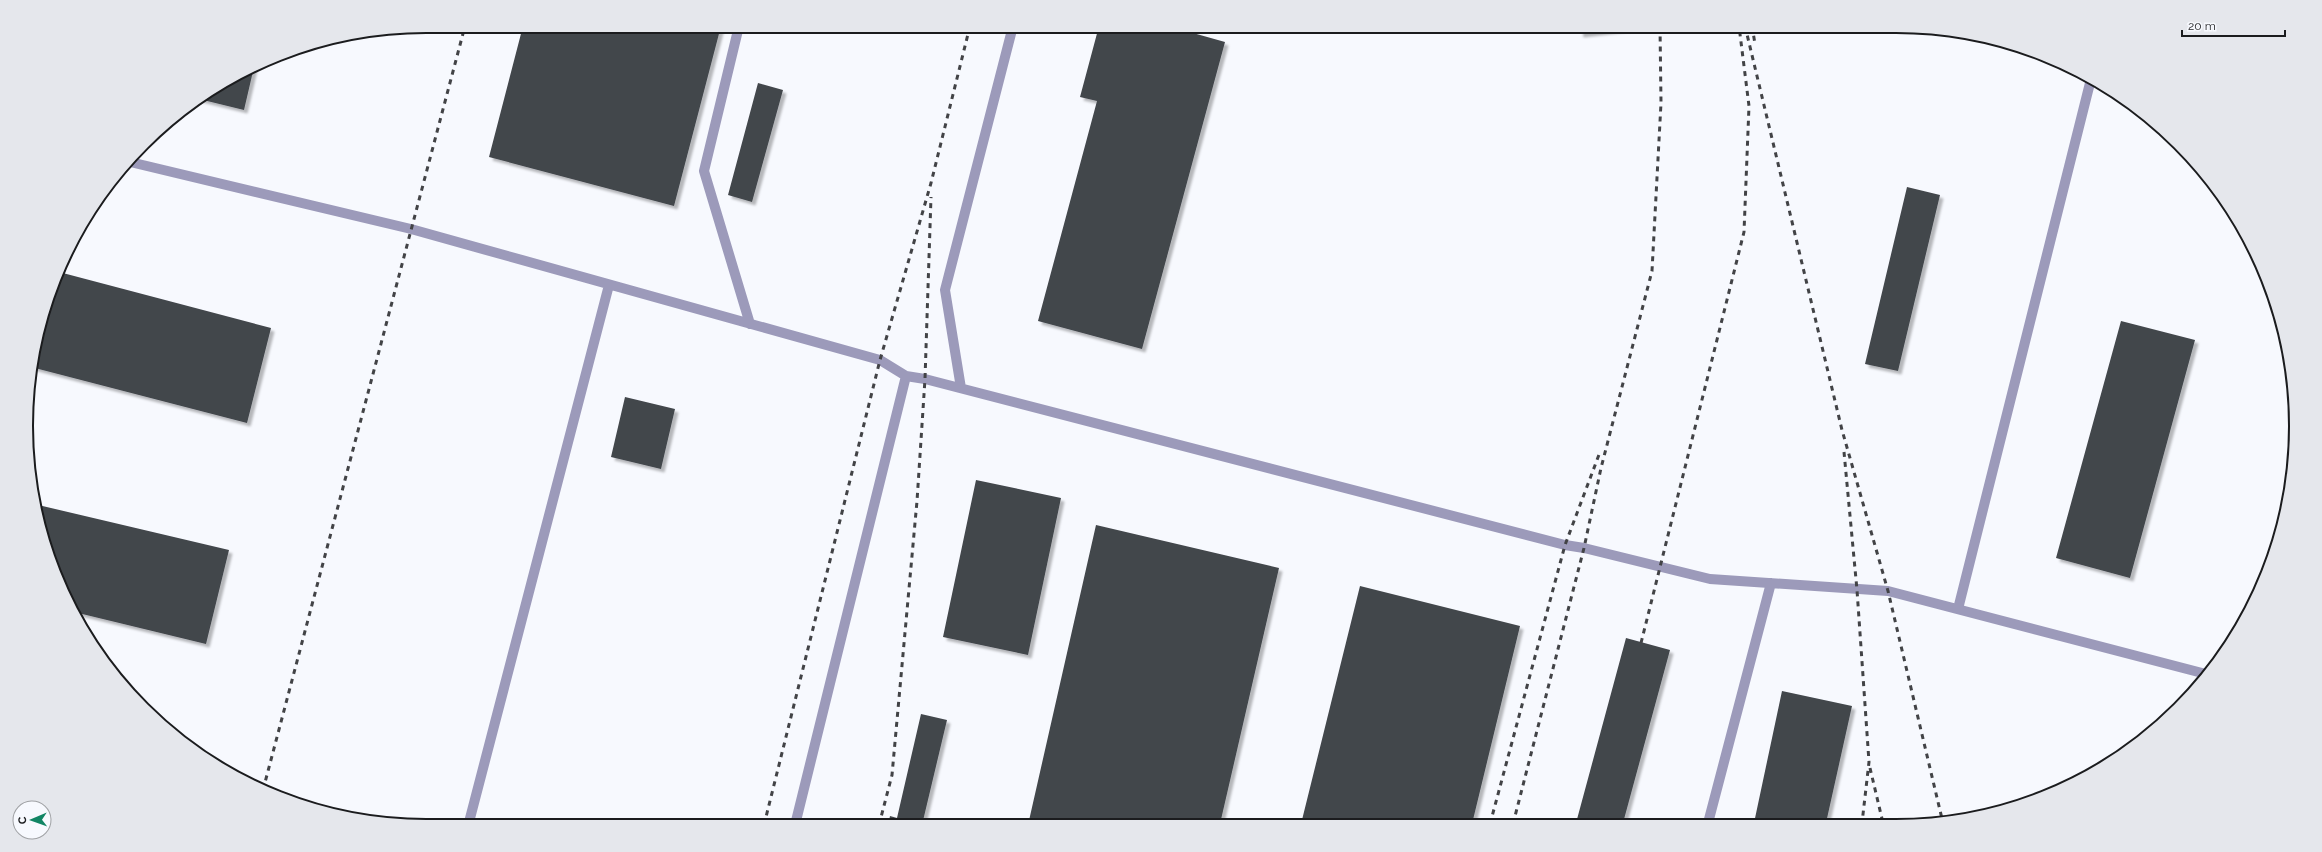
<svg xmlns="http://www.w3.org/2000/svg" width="2322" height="852" viewBox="0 0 2322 852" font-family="Raleway,sans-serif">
<defs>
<filter id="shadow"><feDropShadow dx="3.5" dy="3.5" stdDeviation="1" flood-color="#0004"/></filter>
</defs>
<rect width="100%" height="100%" fill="#f7f9fe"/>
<path fill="#42464b" filter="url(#shadow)" d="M523,26h198l-47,180 -185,-49z
M1099,26h69l57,16 -83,307 -104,-28 59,-220 -17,-4z
M1579,26h61v1l-60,7z
M254,67l-10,43 -45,-11 27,-20z
M758,83l25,7 -31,112 -24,-7z
M1907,187l33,8 -42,176 -33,-7z
M59,272l212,56 -24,95 -216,-56 16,-69z
M2121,321l74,19 -65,238 -74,-20z
M625,397l50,12 -14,60 -50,-12z
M976,480l85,18 -33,157 -85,-18z
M34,504l195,46 -23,94 -132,-32 -18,-33z
M1096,525l183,43 -59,256 -192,1z
M1360,586l160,40 -48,198h-171z
M1626,638l44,12 -47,173h-47z
M1782,691l70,15 -26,117h-72z
M921,714l26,6 -25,105h-34l2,-9 7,2z"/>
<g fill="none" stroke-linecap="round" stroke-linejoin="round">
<path stroke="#9c9aba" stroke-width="10" d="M739,26l-35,145 46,153
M126,161l285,68 469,131 26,16 19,3 640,166 19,3 126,31 178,12 318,83
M961,388l-16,-98 68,-264
M1958,609l133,-530
M1708,823l63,-240
M795,825l111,-449
M468,826l141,-541"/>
<path stroke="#424346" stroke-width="3" stroke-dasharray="5 5" stroke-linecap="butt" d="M1745,26l97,404 46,161 55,232
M1752,26l3,18
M1844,452l13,138 12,172 -7,61
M1641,643l103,-411 5,-126 -10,-80
M1870,768l13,55
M263,790l202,-764
M1490,824l75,-279 35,-93
M1513,824l71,-276 17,-80 51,-197 9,-168 -1,-77
M764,825l116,-465 51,-177 39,-157
M879,825l13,-50 25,-274 8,-122 6,-182"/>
</g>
<path d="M0 0H2322V852H0ZM426 33H1896A393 393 0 0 1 2289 426V426A393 393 0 0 1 1896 819H426A393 393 0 0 1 33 426V426A393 393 0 0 1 426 33Z" fill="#e5e7ec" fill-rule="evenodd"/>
<path fill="none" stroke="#1b1c1e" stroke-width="2" d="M426 33H1896A393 393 0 0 1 2289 426V426A393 393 0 0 1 1896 819H426A393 393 0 0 1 33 426V426A393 393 0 0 1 426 33Z"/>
<g transform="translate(32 820) rotate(268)"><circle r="19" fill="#f7f9fe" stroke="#9fa1a4"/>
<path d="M0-3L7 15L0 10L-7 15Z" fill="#118564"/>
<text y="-6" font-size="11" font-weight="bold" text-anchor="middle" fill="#1b1c1e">С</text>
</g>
<path d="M2182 30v6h103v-6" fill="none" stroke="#1b1c1e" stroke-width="2"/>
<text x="2188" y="30" font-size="12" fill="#1b1c1e" stroke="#f7f9fe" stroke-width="3" paint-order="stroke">20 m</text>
</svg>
